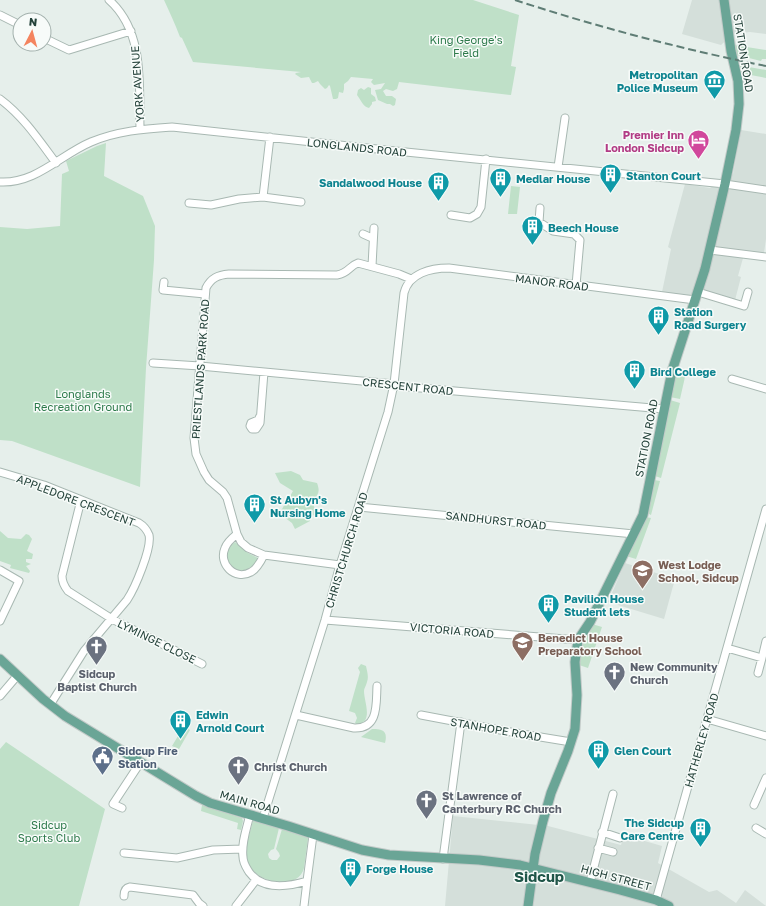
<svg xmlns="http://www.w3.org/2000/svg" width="766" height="906" viewBox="0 0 766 906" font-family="'Golos Text',sans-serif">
<rect width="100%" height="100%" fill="#e6efeb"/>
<path fill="#d4dfda" d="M692,0h74v34l-16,-2 -17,2 -12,11 -39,-11z
M741,130l25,4v105l-2,14 -19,-2 -7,25 3,1 -7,27 -31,-10 -3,3 -38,-5 9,-43 -3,-2 17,-63 25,4 23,-14z
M625,563l50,16 -11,40 -56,-17z
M453,816l95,10 73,19 3,-10 38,11 -4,17 51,29 8,-2 19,13 9,-13 21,16h-321z"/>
<path fill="#bfe0c8" d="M164,0h309l46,15 -8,51 5,1 -5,28 -112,-13 -2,7 -4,2 -7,-2 -3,2 3,5h6l4,3 -1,6 -2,1 -3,-2h-3l-9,-4 -3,-10 6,-1 4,-6 -11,2 -3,-3 2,-3 -22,-2 -3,4 -4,3v5l-1,4 -4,-1 -1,6 -2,1h-3l-3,-13 -1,-1 -2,3 -2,1 -5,-5 -2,-3 -4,2h-2l-3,-6 -8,1 -6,-4 1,-1 5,-1 -108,-10 -11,-24 -2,-1c-5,-13 -10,-24 -16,-37z
M734,45l32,5v9h-4l-1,2 -24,-6z
M738,65l28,5v8l-26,-5z
M368,87l3,1v6l4,3 1,4 -4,1v2l-3,4c-6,-1 -8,-8 -12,-13l1,-5 3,-2 3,2z
M106,143l-2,33 39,20 12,30 -1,34 -8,108 -6,119 -128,-46 -12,-1v-213l27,2 33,-3 2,-52 7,-3 -3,-10 31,-15z
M511,186l9,1 -3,27h-9z
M675,374l10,3 -5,22 -10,-2z
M670,400l10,3 -19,75 -6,-2z
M291,471l9,4 3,5 14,3c3,8 2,11 -4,18l1,6 4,7 -7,2 -1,5 -15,8 -3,-6 -12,-9c3,-9 9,-15 13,-23l-13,-8 -5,-10z
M654,480l6,1 -9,34 -4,-2z
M646,517l5,1 -15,41 -10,-3z
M0,531l8,7 13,1 5,-5 3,1 3,4 -5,12 6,3 -1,5h-6v3l5,2 -5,2 4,5 -1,2 -19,-5 1,-3 -11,-4z
M235,542l13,11 10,5c-3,9 -11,12 -19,13l-9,-3c-4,-11 -6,-18 5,-26z
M592,624l10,3 -14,41 -9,-3 5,-27z
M361,664l5,2c1,5 3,11 1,16 -1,4 -3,6 -3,9 0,11 10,31 -7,34l-2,-2 2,-5 -2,-5 -6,-2 11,-39 -2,-4z
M184,726l6,4 -11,19 -7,-3z
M372,729c11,0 16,2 13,14l-24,-6z
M6,742l99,67 -26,97h-79v-157z
M202,805l40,13 1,3 -2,9 -4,-1 1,-6 -37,-12z
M254,820l25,8 -5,21 -3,1 -3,4 1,4 3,2h5l3,-4 -1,-3 -3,-4 6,-20 26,9 -4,30c-6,25 -54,15 -57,-10 -2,-12 3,-25 6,-37z"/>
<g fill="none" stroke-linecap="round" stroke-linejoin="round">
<defs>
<path id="minor" d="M109,0c36,32 30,85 31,129
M0,15l20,10
M44,38l25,12 62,-19
M0,99c23,17 39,41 56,64
M558,167l7,-49
M0,182c36,2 60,-27 91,-40 26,-11 52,-13 81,-15l214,23 339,34 41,6
M263,197l38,5
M189,203l22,2 28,-6 24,-2 7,-60
M540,208l-1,14 14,9 21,3 6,6 -4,45
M451,215l19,3 7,-4 4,-7 5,-48
M363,234l9,4
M710,250l56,7
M372,266l2,-38
M164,282l-1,8 42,4
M698,292l46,14 4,-14
M153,363l47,3 194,18 3,2 267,23
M732,379l34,10
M260,416l-2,4 -7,3 -1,3 2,3h4l4,-6 4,-51
M0,472l44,13 95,38c5,3 8,7 10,12 3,13 -14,53 -22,65l-43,51 -34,54
M81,500l-19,76c0,6 2,10 6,15l44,28 90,45
M359,507l275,27
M237,534c-5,4 -10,8 -12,14 -7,16 10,33 26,24 6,-3 10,-11 13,-17
M340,565l-76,-10 -16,-7 -7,-6 -4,-8 -10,-36 -4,-6 -14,-12 -5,-8 -8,-18 -2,-16 12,-150c5,-10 12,-13 23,-14l108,1c12,-2 12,-9 21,-12l41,11 12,5
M0,570l19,11 -19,40
M325,620l253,20
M727,648l35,10 4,-17
M758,673l4,-15
M0,696l17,-20
M296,715l58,13c25,1 22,-24 23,-42
M421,715l95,18 55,9
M707,719l59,17
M754,805l12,-27
M122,808l-9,-4 27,-41
M250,814c-3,14 -9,29 -7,43 0,6 3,10 6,15 13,18 38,15 58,9l6,-46
M263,818l62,-198 15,-55 48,-153 6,-28 10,-91c5,-20 27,-25 45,-25l246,32
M756,828l10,6
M602,832l18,6
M598,848l15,4
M124,853l53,5 36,-8 29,-1
M443,859l18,-137
M590,882l23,-88
M124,896c0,-5 1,-8 6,-9l63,8 6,8 4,3
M656,900l110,-391
M236,906l20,-26
M304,906l3,-25"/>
<path id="major" d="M0,659l43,40 22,17 131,80 14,7 78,23 74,24 27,5 90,5 41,5 100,25 36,10 13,6
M528,906l7,-52 8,-33 8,-28 17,-42 7,-22 2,-34 -2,-33 3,-22 12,-18 53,-107 29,-144 33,-102 20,-85 11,-54 3,-26 -1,-23 -7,-30 -7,-51"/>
</defs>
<use href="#minor" stroke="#a8b8b2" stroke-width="9"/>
<use href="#major" stroke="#c2cac8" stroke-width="11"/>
<use href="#minor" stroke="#fff" stroke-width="7"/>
<use href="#major" stroke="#6aa596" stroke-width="9"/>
<path stroke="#5f7d75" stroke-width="2" stroke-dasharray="8 4" stroke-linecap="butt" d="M515,0c83,27 166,49 251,66"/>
</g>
<defs>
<symbol id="museum-pin" viewBox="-11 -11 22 30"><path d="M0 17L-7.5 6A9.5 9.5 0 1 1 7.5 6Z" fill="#0f9aa8" stroke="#f7fbf9"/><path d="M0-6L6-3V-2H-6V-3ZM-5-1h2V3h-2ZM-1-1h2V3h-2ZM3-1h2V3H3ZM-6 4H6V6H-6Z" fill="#fff"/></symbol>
<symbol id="hotel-pin" viewBox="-11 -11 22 30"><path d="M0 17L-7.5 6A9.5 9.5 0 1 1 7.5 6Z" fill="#d1479c" stroke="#f7fbf9"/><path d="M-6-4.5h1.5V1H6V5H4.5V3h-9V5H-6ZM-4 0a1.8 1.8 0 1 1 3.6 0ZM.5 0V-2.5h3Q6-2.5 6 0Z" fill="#fff"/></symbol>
<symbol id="building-pin" viewBox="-11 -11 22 30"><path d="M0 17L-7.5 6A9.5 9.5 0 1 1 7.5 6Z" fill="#0f9aa8" stroke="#f7fbf9"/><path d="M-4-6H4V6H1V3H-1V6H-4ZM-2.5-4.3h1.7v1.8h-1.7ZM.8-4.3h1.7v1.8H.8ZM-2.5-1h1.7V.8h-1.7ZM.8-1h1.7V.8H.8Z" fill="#fff"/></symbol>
<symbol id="school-pin" viewBox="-11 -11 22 30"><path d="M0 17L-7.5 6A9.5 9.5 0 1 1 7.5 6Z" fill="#8d6e63" stroke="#f7fbf9"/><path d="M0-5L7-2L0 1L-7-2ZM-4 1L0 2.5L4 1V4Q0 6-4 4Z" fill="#fff"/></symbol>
<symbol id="church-pin" viewBox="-11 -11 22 30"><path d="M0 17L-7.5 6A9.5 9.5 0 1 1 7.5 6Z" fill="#6b7280" stroke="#f7fbf9"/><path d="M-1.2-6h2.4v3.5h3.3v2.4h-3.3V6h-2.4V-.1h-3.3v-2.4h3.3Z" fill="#fff"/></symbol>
<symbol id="civic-pin" viewBox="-11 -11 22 30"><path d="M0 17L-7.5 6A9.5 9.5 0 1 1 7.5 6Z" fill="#5c6f8a" stroke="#f7fbf9"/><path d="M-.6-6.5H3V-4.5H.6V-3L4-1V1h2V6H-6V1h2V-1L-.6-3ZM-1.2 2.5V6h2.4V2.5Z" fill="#fff"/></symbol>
</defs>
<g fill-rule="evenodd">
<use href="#museum-pin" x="702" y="68" width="25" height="34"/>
<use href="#hotel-pin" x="686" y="128" width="25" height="34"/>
<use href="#building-pin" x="598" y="162" width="25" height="34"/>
<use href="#building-pin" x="488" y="166" width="25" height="34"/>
<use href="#building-pin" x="426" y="170" width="25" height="34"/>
<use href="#building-pin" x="520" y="214" width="25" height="34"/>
<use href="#building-pin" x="646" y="304" width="25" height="34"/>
<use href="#building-pin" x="622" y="358" width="25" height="34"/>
<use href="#building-pin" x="242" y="492" width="25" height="34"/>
<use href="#school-pin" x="630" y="558" width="25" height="34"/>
<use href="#building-pin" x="536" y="592" width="25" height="34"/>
<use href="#school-pin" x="510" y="630" width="25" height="34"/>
<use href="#church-pin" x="84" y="634" width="25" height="34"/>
<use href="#church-pin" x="602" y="660" width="25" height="34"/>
<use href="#building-pin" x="168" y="708" width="25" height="34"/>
<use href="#building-pin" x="586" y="738" width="25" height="34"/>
<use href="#civic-pin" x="90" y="744" width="25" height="34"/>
<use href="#church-pin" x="226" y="754" width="25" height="34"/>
<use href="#church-pin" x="414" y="788" width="25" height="34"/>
<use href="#building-pin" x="688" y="816" width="25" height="34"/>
<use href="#building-pin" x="338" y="856" width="25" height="34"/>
</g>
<g text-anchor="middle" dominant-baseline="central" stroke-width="3" stroke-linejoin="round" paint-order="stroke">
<g font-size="11" fill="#2d7a4b" stroke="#f7fbf9">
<text x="466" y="39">King George's<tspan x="466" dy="13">Field</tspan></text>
<text x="83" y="393">Longlands<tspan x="83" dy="13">Recreation Ground</tspan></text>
<text x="49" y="824">Sidcup<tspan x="49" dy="13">Sports Club</tspan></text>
</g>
<g font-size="11" fill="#24423a" stroke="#f7fbf9">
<text transform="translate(744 53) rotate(81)">STATION ROAD</text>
<text transform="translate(137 84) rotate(-94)">YORK AVENUE</text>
<text transform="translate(357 147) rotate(6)">LONGLANDS ROAD</text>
<text transform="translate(552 282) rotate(7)">MANOR ROAD</text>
<text transform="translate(200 369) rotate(-86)">PRIESTLANDS PARK ROAD</text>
<text transform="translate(408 386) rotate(6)">CRESCENT ROAD</text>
<text transform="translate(646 438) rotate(-79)">STATION ROAD</text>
<text transform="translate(76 500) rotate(21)">APPLEDORE CRESCENT</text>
<text transform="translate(496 520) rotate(6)">SANDHURST ROAD</text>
<text transform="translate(346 550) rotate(-73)">CHRISTCHURCH ROAD</text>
<text transform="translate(452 630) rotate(5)">VICTORIA ROAD</text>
<text transform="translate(157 641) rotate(26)">LYMINGE CLOSE</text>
<text transform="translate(496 729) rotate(10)">STANHOPE ROAD</text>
<text transform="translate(701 740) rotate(-74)">HATHERLEY ROAD</text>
<text transform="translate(250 802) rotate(16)">MAIN ROAD</text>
<text transform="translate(616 877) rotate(15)">HIGH STREET</text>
</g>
<g font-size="11" font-weight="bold" fill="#0d838f" stroke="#f7fbf9" text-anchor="start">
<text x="698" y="74" text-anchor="end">Metropolitan<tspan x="698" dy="13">Police Museum</tspan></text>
<text x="626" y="175">Stanton Court</text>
<text x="516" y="178">Medlar House</text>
<text x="422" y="182" text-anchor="end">Sandalwood House</text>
<text x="548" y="227">Beech House</text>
<text x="674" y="311">Station<tspan x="674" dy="13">Road Surgery</tspan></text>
<text x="650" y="371">Bird College</text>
<text x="270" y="499">St Aubyn's<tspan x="270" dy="13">Nursing Home</tspan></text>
<text x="564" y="598">Pavilion House<tspan x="564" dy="13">Student lets</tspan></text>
<text x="196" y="714">Edwin<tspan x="196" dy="13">Arnold Court</tspan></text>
<text x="614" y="750">Glen Court</text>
<text x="684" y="822" text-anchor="end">The Sidcup<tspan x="684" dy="13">Care Centre</tspan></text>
<text x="366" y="868">Forge House</text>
</g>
<g font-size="11" font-weight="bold" fill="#b23c85" stroke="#f7fbf9" text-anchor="end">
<text x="684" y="134">Premier Inn<tspan x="684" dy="13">London Sidcup</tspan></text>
</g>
<g font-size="11" font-weight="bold" fill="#785e54" stroke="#f7fbf9" text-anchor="start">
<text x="658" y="564">West Lodge<tspan x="658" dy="13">School, Sidcup</tspan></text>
<text x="538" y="637">Benedict House<tspan x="538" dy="13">Preparatory School</tspan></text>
</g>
<g font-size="11" font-weight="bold" fill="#5b616d" stroke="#f7fbf9" text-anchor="start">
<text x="630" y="666">New Community<tspan x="630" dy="13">Church</tspan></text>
<text x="97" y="673" text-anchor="middle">Sidcup<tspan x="97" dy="13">Baptist Church</tspan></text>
<text x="254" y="766">Christ Church</text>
<text x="442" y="795">St Lawrence of<tspan x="442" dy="13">Canterbury RC Church</tspan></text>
</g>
<g font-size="11" font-weight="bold" fill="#4e5e75" stroke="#f7fbf9" text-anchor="start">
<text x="118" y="750">Sidcup Fire<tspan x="118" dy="13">Station</tspan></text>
</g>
<g font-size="15" font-weight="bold" fill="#1f5548" stroke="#f7fbf9">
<text x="539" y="876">Sidcup</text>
</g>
</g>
<g transform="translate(32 32) rotate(6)"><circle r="19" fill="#f7fbf9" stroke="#a3b1ad"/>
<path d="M0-3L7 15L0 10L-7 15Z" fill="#f4845f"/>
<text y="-6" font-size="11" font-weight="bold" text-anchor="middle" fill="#24423a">N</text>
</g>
</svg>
